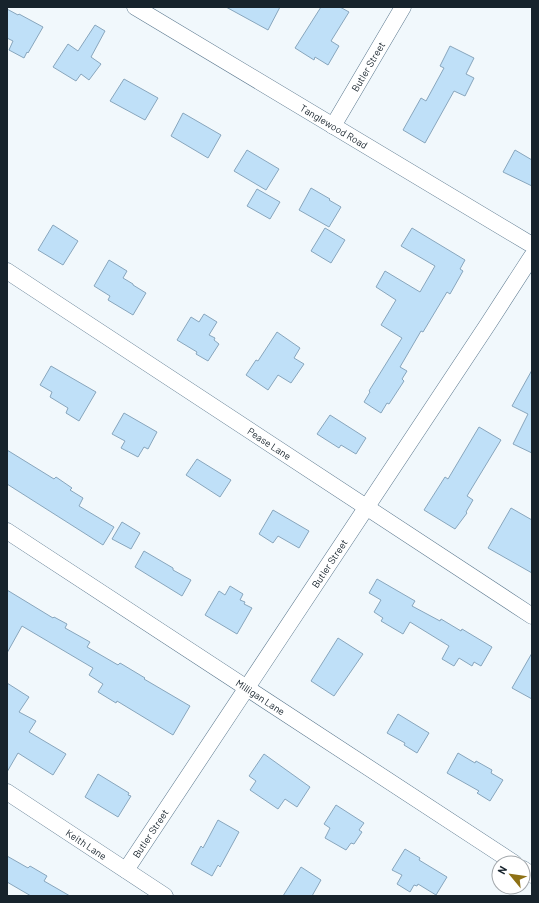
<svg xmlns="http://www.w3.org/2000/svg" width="539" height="903" viewBox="0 0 539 903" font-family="Barlow,sans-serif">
<rect width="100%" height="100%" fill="#f1f8fc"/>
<path fill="#bfe0f8" stroke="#88a6bd" d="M226,7h54l-12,23z
M321,7h19l9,5 -18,29 8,5 -11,19 -13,-8 -1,3 -19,-12z
M7,9l11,6 1,-1 24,13 -15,26 -1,-1 -3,6 -15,-8 4,-9 -6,-3z
M95,25l10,6 -14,26 10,7 -12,16 -8,-6 -5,7 -23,-14 15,-23 10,7z
M450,46l24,12 -8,16 8,4 -9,18 -11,-5 -29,52 -22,-13 18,-32 5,3 18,-33 -4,-2z
M124,79l34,19 -13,22 -35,-19z
M183,113l38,22 -13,23 -37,-22z
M247,150l32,19 -13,21 -32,-19z
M515,150l17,10v26l-29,-14z
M311,188l19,11 -1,1 12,7 -12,20 -30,-17z
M257,189l23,13 -10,17 -23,-13z
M53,225l25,16 -15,24 -25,-15z
M325,228l20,12 -14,23 -20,-12z
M412,228l53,32 -5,9 3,2 -13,23 -3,-2 -24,40 -2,-1 -21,36 7,4 -5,8 2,2 -15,23 -2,-1 -6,10 -17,-11 6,-10 -1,-1 33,-53 -21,-13 15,-25 -20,-13 9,-16 35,21 15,-26 -34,-20z
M109,260l18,11 -4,7 10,6v1l13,8 -13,22 -25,-15 2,-4 -16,-10z
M204,314l13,8 -8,13 6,3 -1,2 5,4 -11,17 -12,-7 1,-2 -20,-12 14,-23 8,5z
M277,332l23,16 -6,10 10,6 -13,19 -13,-8 -10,15 -22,-15 10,-15 2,1z
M51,366l45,26 -17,29 -13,-8 2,-5 -18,-11 2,-5 -12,-7z
M532,370v83l-19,-9 15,-30 -16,-8z
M124,413l33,19 -9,17 -4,-2 -6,10 -17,-9 4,-7 -13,-7z
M330,415l36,23 -10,16 -15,-9 -2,3 -22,-14z
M479,427l22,13 -34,56 6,4 -7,12 1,1 -12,16 -31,-19 21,-33 3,2z
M7,450l47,29 2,-2 16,11 -2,2 13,8 -4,8 35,21 -11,18 -96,-61z
M197,459l34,21 -11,17 -34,-22z
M511,508l21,12v53l-44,-25z
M273,510l36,21 -10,17 -21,-12 -5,7 -14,-9z
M122,522l18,11 -9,16 -19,-10z
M144,551l29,17v2l18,10 -9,16 -47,-29z
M377,579l38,22 -3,5 28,15 1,-2 20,12 1,-2 30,18 -11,19 -7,-4 -2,4 -13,-8 -5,8 -12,-7 7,-13 -39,-24 -7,12 -22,-13 2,-3 -9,-6 7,-12 -12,-7z
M230,586l13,8 -3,6 5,2 -1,2 8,4 -15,26 -32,-19 14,-24 6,4z
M7,590l46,28 1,-1 13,7 -2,4 25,14 -3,5 31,18 2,-2 25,15 -1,1 46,27 -17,29 -56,-34 -1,2 -18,-11 5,-8 -14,-9 4,-7 -71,-42 -15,27z
M338,638l25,16 -29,42 -23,-15z
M532,653v46l-20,-11z
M7,683l22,14 -10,15 17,9 -7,11 37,22 -13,21 -35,-22 -11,19z
M398,714l31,19 -12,20 -13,-8 1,-2 -18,-10z
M458,753l17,10 1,-2 16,9 -1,3 12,7 -13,21 -13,-8 2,-2 -32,-18z
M264,754l46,33 -13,20 -12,-8 -7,10 -28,-19 6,-9 -7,-5z
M98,774l31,19 -1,2 3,1 -13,21 -33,-20z
M336,805l28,18 -5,7 3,2 -8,12 -3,-1 -5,7 -21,-12 5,-10 -6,-4z
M218,820l21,12 -19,35 -2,-2 -6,11 -21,-12 10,-18 2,2z
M405,849l15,9 -1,2 28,17 -11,18 -18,-11 -1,2 -3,-1 -4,7 -13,-8 5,-9 -10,-5z
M7,856l21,12 2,-2 17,10 -3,5 26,15h-39l-24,-14z
M301,867l20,13 -9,16h-29z"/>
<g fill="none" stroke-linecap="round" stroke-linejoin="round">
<defs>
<g id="street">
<path id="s1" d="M135,7l397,238"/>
<path id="s2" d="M333,126l70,-119"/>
<path id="s3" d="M7,271l525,345"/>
<path id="s4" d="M7,531l507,332"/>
<path id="s5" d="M7,792l158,104"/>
<path d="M523,869l9,6"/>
<path id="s6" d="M126,870l362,-546 44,-68"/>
</g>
</defs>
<use href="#street" stroke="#5b788e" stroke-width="17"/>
<use href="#street" stroke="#fff" stroke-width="16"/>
</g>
<g text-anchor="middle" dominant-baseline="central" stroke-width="3" stroke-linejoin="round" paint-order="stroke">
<g font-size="10" fill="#17232c" stroke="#fff">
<text stroke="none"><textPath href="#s2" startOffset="69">Butler Street</textPath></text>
<text stroke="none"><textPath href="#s1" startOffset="232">Tanglewood Road</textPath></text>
<text stroke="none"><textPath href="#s3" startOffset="314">Pease Lane</textPath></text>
<text stroke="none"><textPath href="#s6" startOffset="368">Butler Street</textPath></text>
<text stroke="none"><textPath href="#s4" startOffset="303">Milligan Lane</textPath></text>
<text stroke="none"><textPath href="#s6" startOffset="44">Butler Street</textPath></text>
<text stroke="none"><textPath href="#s5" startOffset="95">Keith Lane</textPath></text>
</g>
</g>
<rect width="539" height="903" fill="none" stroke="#17232c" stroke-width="16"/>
<g transform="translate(511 875) rotate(299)"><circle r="19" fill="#ffffff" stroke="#a2a7ab"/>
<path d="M0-3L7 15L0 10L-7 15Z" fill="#8e7115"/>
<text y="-6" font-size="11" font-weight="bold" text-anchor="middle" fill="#17232c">N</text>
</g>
</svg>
